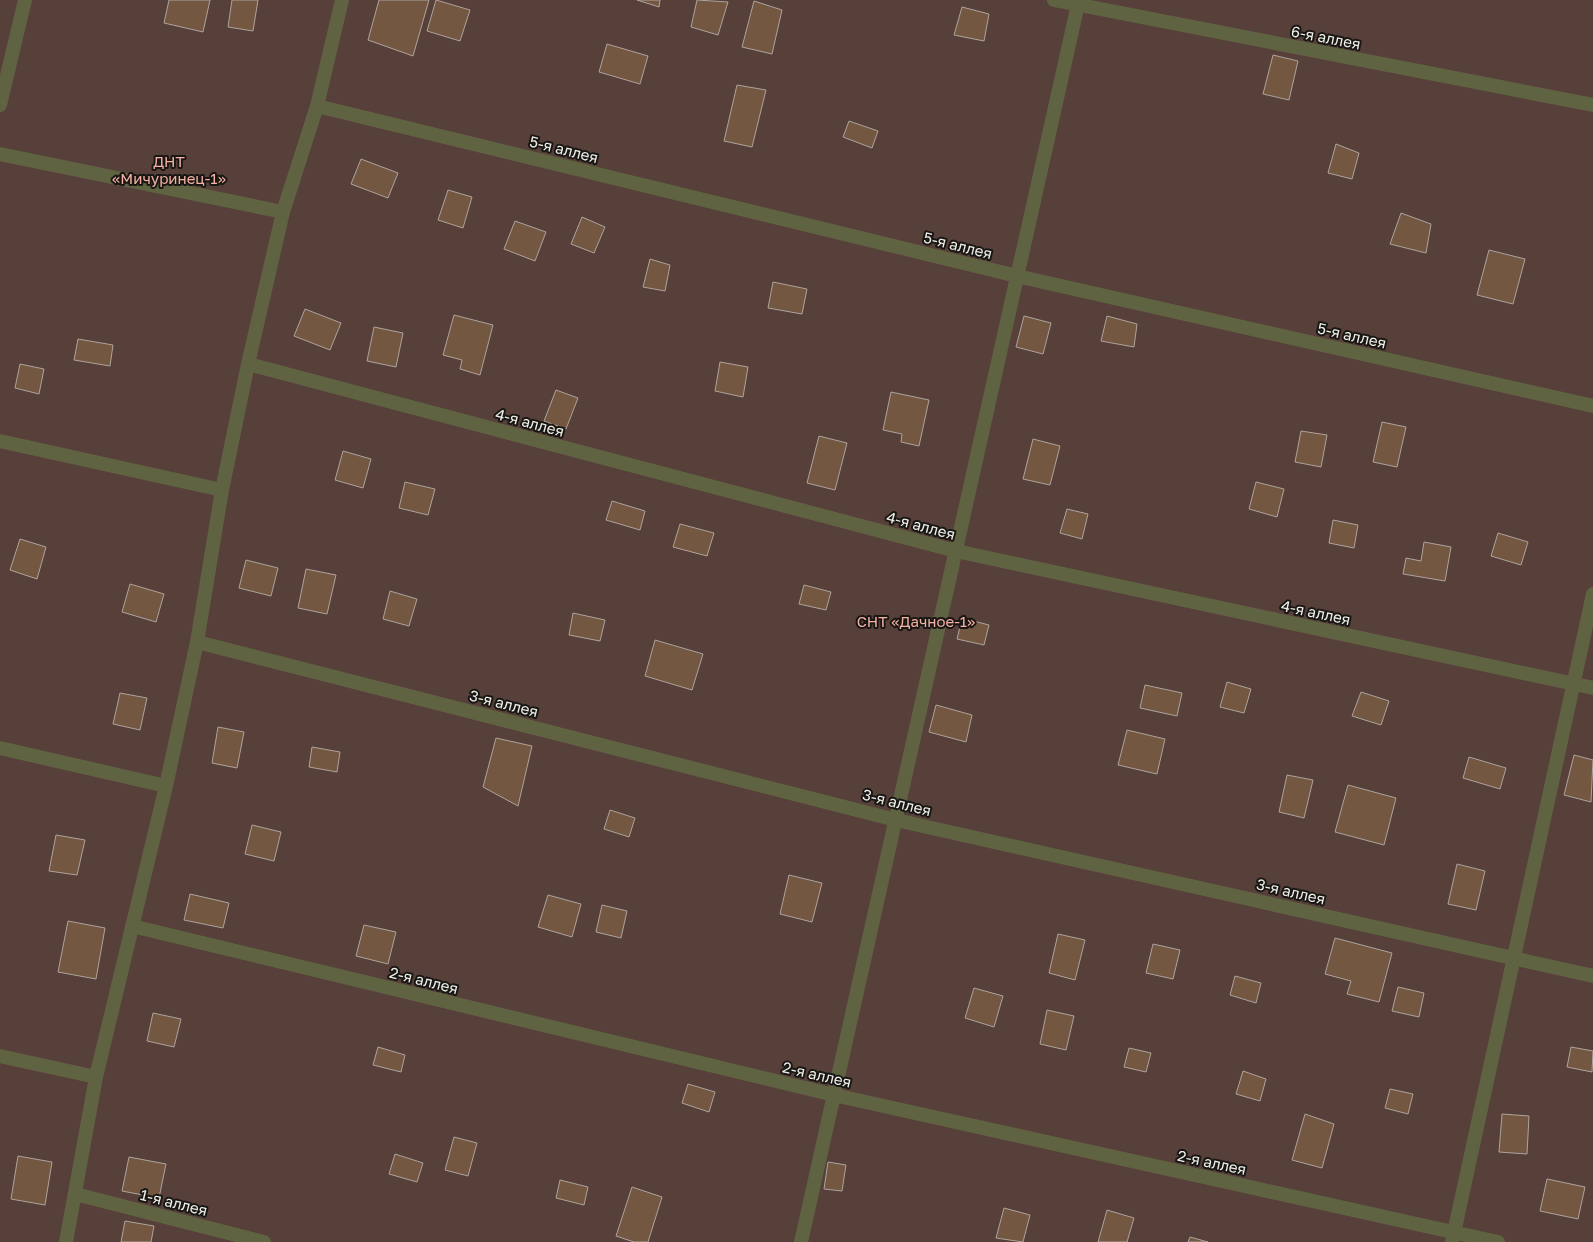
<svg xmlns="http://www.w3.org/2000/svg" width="1593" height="1242" viewBox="0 0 1593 1242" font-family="'Golos Text',sans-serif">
<rect width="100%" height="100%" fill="#322e27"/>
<path fill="#573f3a" d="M0,0h1593v1242h-1593z"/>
<path fill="#745741" stroke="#ada49e" d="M169,0h41l-7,32 -39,-9z
M232,0h26l-5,31 -25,-4z
M379,0h50l-16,56 -45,-16z
M436,0l34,10 -10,31 -33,-10z
M637,0h23l-1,7z
M697,0l31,2 -10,33 -27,-8z
M754,1l28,9 -10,44 -30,-7z
M962,7l27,7 -5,27 -30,-6z
M607,44l41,12 -8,28 -41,-12z
M1273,55l25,6 -9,39 -26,-6z
M737,85l29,5 -14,57 -28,-6z
M849,121l29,10 -6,17 -29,-11z
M1336,144l23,9 -7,26 -24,-6z
M361,159l37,14 -10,25 -37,-14z
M448,190l24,7 -9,31 -25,-8z
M1401,213l30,11 -5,29 -36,-9z
M582,217l23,10 -11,26 -23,-9z
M515,221l31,11 -11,29 -31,-12z
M1489,250l36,9 -12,45 -36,-9z
M650,259l20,6 -5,26 -22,-4z
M773,282l34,7 -5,25 -34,-6z
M305,309l36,14 -11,27 -36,-14z
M454,315l39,10 -13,50 -20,-6 2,-9 -19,-5z
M1024,316l27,7 -8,31 -27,-7z
M1107,316l30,8 -3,23 -33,-6z
M374,327l29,6 -7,34 -29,-6z
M78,339l35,6 -3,21 -36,-6z
M720,362l28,5 -5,30 -28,-6z
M20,364l24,5 -5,25 -24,-6z
M556,390l22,8 -12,31 -22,-8z
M891,392l38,8 -10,46 -18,-4 1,-8 -19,-4z
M1382,422l24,5 -9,40 -24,-5z
M1301,431l26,4 -6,32 -26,-5z
M819,436l28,7 -12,47 -28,-7z
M1033,439l27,7 -10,39 -27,-6z
M343,451l28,8 -8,29 -28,-8z
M405,482l30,7 -7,26 -29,-7z
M1256,482l28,7 -7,28 -28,-8z
M612,501l33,10 -5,19 -34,-10z
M1067,509l21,5 -6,25 -22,-6z
M1333,520l25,5 -4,23 -25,-5z
M680,524l34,9 -7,23 -34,-9z
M1498,533l30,9 -7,23 -30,-9z
M20,539l26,8 -9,32 -27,-9z
M1424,542l27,5 -6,34 -42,-7 3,-16 15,3z
M246,560l32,8 -7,28 -32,-8z
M306,569l30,6 -9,39 -29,-6z
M130,584l34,10 -8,28 -34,-10z
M804,585l27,7 -5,18 -27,-6z
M390,591l27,8 -8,27 -26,-7z
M573,613l32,7 -5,21 -31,-6z
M962,618l27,7 -5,20 -27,-6z
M655,640l48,14 -11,36 -47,-14z
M1227,682l24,7 -7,24 -24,-6z
M1145,685l37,8 -5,23 -37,-8z
M1361,692l28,9 -8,24 -29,-9z
M120,693l27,5 -7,32 -27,-6z
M936,705l36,10 -6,27 -37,-10z
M218,727l26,5 -7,36 -25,-5z
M1127,730l38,9 -8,35 -39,-9z
M496,738l36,8 -14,60 -35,-19z
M312,747l28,5 -3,20 -28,-5z
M1574,755l19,5 -2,42 -27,-7z
M1469,757l37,11 -6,21 -37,-11z
M1287,775l26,5 -9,38 -25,-6z
M1348,785l48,13 -12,47 -49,-13z
M610,810l25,8 -6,19 -25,-8z
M252,825l29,7 -7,29 -29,-7z
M56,835l29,5 -8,35 -28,-4z
M1457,864l28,7 -9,39 -28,-6z
M789,875l33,8 -10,39 -32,-8z
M190,894l39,9 -6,25 -39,-8z
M548,895l33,9 -9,33 -34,-10z
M602,905l25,6 -6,27 -25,-6z
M68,921l37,7 -9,51 -38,-7z
M364,925l32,7 -8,32 -32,-8z
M1058,934l27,6 -10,40 -26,-7z
M1335,938l57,15 -13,49 -32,-8 4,-13 -26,-7z
M1153,944l27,6 -7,29 -27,-6z
M1235,976l26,7 -5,20 -26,-8z
M1398,987l26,6 -5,24 -27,-6z
M974,988l29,8 -9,31 -29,-9z
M1047,1010l27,6 -8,34 -26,-6z
M153,1013l28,6 -7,28 -27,-6z
M378,1047l27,8 -4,17 -28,-7z
M1571,1047l22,4 -1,21 -25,-5z
M1129,1048l22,5 -5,19 -22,-5z
M1243,1071l23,8 -6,22 -24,-7z
M688,1084l27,8 -6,20 -27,-9z
M1390,1089l23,5 -5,20 -23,-6z
M1305,1114l29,10 -12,44 -30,-8z
M1502,1114l27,2 -2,38 -28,-2z
M454,1137l23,6 -9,33 -23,-6z
M395,1154l28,9 -6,19 -28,-8z
M18,1156l34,6 -7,43 -34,-6z
M129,1157l37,7 -7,34 -37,-7z
M828,1162l18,3 -4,26 -18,-2z
M1547,1179l38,8 -7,32 -38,-8z
M560,1180l28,7 -4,18 -28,-7z
M632,1187l30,10 -14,45h-14l-18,-6z
M1004,1208l26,7 -7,27 -27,-4z
M1107,1210l27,8 -7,24h-29z
M125,1221l29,5 -3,16h-30z
M1190,1237l18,5h-20z"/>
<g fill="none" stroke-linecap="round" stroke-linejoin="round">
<path stroke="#606341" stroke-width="14" d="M1054,0l539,105
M0,105l25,-105
M317,106l700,170 576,130
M0,154l283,58
M248,364l708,187 637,137
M0,441l222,49
M197,642l699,178 697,156
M0,748l166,38
M132,926l702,169 664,147
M0,1056l96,21
M75,1194l189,48
M66,1242l30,-165 70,-291 31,-144 25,-152 26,-126 35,-152 34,-106 25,-106
M801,1242l278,-1242
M1452,1242l141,-648"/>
</g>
<g text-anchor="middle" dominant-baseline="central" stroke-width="4" stroke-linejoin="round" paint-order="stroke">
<g font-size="15" fill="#f0eee9" stroke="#181713">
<text transform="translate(1326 37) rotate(11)">6-я аллея</text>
<text transform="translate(564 149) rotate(14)">5-я аллея</text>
<text transform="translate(958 245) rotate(14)">5-я аллея</text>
<text transform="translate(1352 335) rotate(13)">5-я аллея</text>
<text transform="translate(530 422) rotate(15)">4-я аллея</text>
<text transform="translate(921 525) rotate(15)">4-я аллея</text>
<text transform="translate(1316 612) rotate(12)">4-я аллея</text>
<text transform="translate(504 703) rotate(14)">3-я аллея</text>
<text transform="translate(897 802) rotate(14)">3-я аллея</text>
<text transform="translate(1291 891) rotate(13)">3-я аллея</text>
<text transform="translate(424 980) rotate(14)">2-я аллея</text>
<text transform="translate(817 1074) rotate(13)">2-я аллея</text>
<text transform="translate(1212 1162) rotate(12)">2-я аллея</text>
<text transform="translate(174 1202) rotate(14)">1-я аллея</text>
</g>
<g font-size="15" fill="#f5b1a4" stroke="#181713">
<text x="169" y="161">ДНТ<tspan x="169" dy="17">«Мичуринец-1»</tspan></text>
<text x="916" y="621">СНТ «Дачное-1»</text>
</g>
</g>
</svg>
